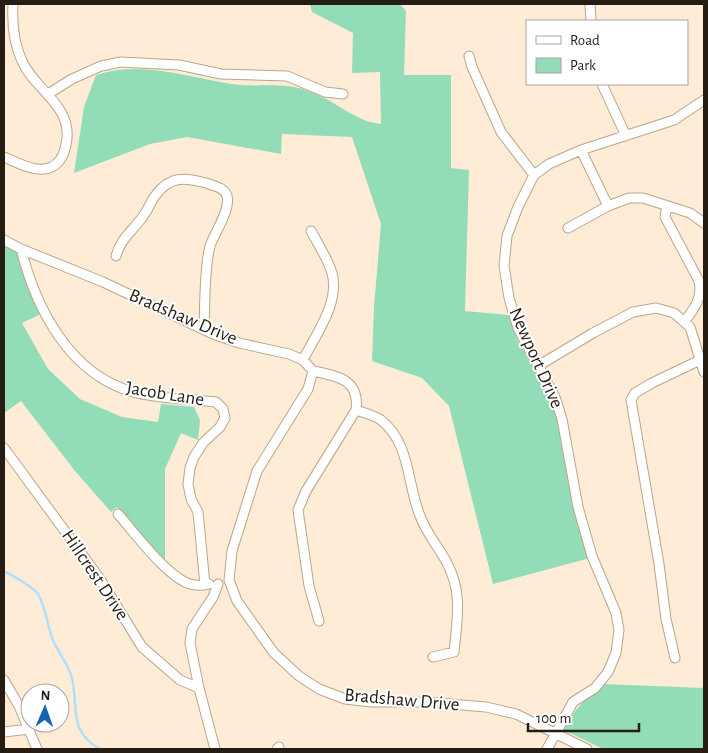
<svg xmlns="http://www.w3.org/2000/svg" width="708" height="753" viewBox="0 0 708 753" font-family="'Alegreya Sans',sans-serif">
<rect width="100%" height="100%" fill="#ffecd6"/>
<path fill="#92dcb8" d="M310,4h90l6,7 -2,64h47v93l18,2 -4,141 44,4 8,24 28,48 13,30 32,141 -97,26 -44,-178 -27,-28 -50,-17 2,-54 7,-83 -29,-87 -70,-3 -1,20 -94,-17 -37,7 -76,29 10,-66 12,-32c46,-15 90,2 136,9 27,4 51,-3 80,8 18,7 33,20 50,27 6,3 13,4 19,5l-1,-52 -28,1 1,-40 -41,-21z
M4,246l13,6 26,61 -21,10 26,46 32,30 42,18 36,5 3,-18 33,3 6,13 -2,20 -17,-7 -16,36v93l-48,-55 -6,5 -36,-41 -54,-70 -17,12z
M603,684l101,4v61h-101l-39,-19c9,-20 22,-32 39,-46z"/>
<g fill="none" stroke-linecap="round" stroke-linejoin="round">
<path stroke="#b0dffd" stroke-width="2.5" d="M4,571c9,5 29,15 34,23 8,14 9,30 14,44 5,13 15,24 19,37 9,28 -5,56 29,74"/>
<defs>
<path id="minor" d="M590,4l1,17
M469,56l3,11 29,65 33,43
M602,84l24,52
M48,94l24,-15 29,-13 20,-4 58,3 42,9 66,2 38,16 18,2
M581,150l27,56
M4,157c16,7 42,22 56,3 5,-7 6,-14 7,-22 3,-34 -33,-49 -45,-77 -8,-17 -10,-39 -9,-57
M667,206l-2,11 34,64c4,17 -5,28 -15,41
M568,228l40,-22 21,-8h14l47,15 14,10
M4,240l17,9 82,33 110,52 26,9 50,11 14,6 10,11 -5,18 -51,82 -25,80 -3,29 8,21 37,52 25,23 20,13 26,10 27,3h54l60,5 30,7 71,35
M21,249c15,59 48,125 112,143 26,7 56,7 83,10l7,7 2,9 -5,9 -17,16 -9,14 -4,11 -2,16 3,15 7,13 7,73
M116,256c4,-16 16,-25 25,-37 6,-7 9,-16 14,-23 14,-20 29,-19 51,-13 8,3 18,4 21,13 4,13 -13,38 -17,50 -6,22 -5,60 -6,84
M303,360c13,-26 37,-57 29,-87 -4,-14 -14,-29 -21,-42
M538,366l55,-33 40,-21 23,-4 18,5 16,14 14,45
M313,371c24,5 47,8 43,39 8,3 18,5 25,10 29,23 26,62 38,93 6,19 19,33 28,50 16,30 10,57 7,89l-21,5
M4,448l96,131 42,68 38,33 19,8
M118,514c16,18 50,64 72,70 6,2 14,1 19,0
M319,621l-10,-35 -11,-76 8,-19 50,-81
M675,658l-9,-39 -7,-55 -28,-164 4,-7 17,-10 48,-23
M4,680l15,26 18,43
M4,732l25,-3
M215,749l-16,-61 -9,-45 2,-14 21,-32 5,-13
M277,749l2,-2
M547,749l26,-47 22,-14 13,-16 8,-19 3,-23 -3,-17 -24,-57 -14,-49 -16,-88 -7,-22 -37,-69 -9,-30 -5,-32 3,-30 11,-29 16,-32 15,-11 32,-14 93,-30 30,-20"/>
</defs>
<use href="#minor" stroke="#bba58b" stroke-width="11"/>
<use href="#minor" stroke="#fff" stroke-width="9"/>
</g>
<g text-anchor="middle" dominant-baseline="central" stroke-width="4" stroke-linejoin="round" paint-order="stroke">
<g font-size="19" fill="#251d13" stroke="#fff">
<text transform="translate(183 317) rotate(23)">Bradshaw Drive</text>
<text transform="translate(536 358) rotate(66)">Newport Drive</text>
<text transform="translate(165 394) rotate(9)">Jacob Lane</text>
<text transform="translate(95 575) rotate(56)">Hillcrest Drive</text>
<text transform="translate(402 700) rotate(5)">Bradshaw Drive</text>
</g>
</g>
<rect width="708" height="753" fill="none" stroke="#251d13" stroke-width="10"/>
<rect x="526" y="20" width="162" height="65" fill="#ffffff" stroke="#a8a5a1"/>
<rect x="536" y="36" width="25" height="8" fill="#ffffff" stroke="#a8a5a1"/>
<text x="570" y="45" font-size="15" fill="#251d13">Road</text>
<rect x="536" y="58" width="25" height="15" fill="#92dcb8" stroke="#a8a5a1"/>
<text x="570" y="70" font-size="15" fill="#251d13">Park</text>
<g transform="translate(45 708) rotate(2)"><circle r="24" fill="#ffffff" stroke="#a8a5a1"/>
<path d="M0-4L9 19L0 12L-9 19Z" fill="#1365b4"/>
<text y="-8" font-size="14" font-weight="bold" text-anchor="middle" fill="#251d13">N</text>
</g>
<path d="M528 723v8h111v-8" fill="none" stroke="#251d13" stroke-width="2.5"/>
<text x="536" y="723" font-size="15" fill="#251d13" stroke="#ffffff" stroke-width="4" paint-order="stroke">100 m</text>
</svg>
